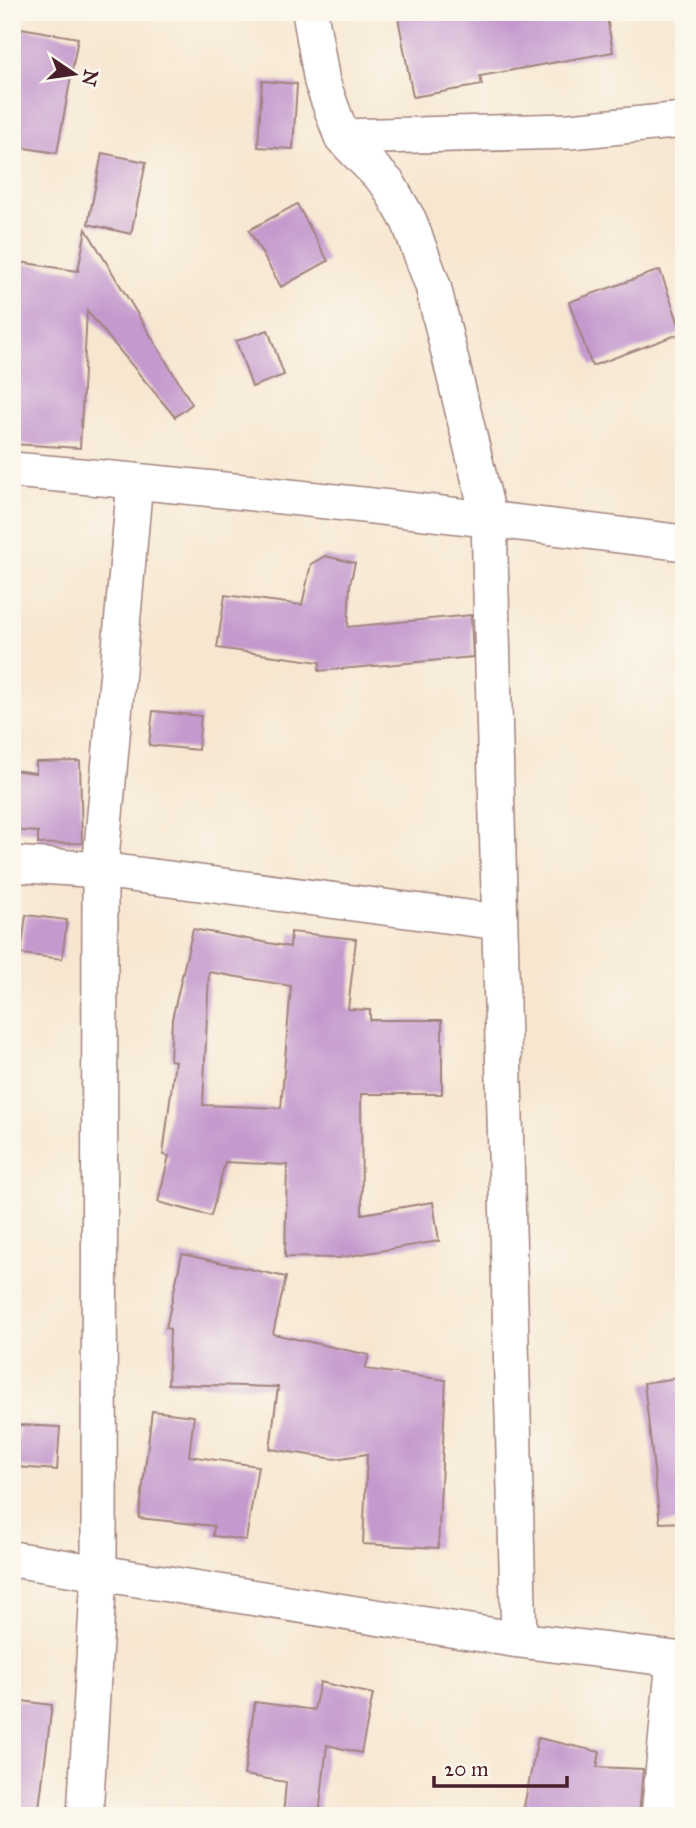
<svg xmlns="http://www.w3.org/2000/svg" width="696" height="1828" viewBox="0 0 696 1828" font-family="'IM FELL Great Primer',serif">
<rect width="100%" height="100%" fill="#fbf7ec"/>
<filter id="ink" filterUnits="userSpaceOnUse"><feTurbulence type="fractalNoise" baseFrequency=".0143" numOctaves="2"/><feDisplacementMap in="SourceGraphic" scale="14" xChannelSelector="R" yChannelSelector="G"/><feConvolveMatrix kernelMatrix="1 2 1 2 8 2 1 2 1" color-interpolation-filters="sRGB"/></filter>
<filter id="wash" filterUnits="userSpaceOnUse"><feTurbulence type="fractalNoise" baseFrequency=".00686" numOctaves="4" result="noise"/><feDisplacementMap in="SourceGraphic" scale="28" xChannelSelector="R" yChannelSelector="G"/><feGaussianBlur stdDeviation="1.57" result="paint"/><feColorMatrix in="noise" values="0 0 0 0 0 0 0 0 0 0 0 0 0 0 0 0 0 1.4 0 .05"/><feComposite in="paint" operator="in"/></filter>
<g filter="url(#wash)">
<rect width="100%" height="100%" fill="#f7e7d1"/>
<g id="blocks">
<path fill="#c49ace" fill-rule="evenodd" d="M397,12h209l7,40 -133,24 2,9 -69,12z
M21,28l57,10 -21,115 -45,-7v-67z
M262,81l35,3 -4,65 -35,-2z
M102,153l44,9 -15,72 -43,-10z
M297,204l31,57 -47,26 -32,-57z
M86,229l106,175 -17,13 -88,-106 -7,137 -68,-4v-183l66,10z
M660,270l22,63 -90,33 -23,-64z
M268,330l16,45 -32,12 -16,-46z
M325,556l30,7 -5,21 -2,43 123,-12 2,42 -154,14 1,-9 -103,-14 8,-53 77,10 9,-41z
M153,711l48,5 -3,34 -49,-5z
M80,761l2,82 -44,1v-12l-26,-2v-60l24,3v-11z
M26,915l41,5 -5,39 -41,-5z
M193,929l97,18 1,-15 65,7 -8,70 22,1v10h72v74h-81l1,120 71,-12 6,39 -101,17 -53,-1 2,-92 -62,-3 -14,54 -53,-14 11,-46 -6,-1 12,-94 -5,-1 2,-41zM209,972l82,14 -10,122 -78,-3z
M182,1254l104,23 -13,57 96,21 -4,14 81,11 -8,168 -75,-4 4,-90 -32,5 -65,-10 8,-62 -110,-3 2,-55 -4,-1z
M684,1377v145l-24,1 -16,-140z
M152,1411l42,5 -5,40 69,10 -12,74 -33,-4 1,-10 -75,-8z
M19,1425l41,2 -3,43 -41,-3z
M320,1682l53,12 -12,59 -34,-8 -8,71h-36l3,-34 -42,-7 11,-73 59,8z
M15,1700l37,5 -14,111h-26v-95z
M538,1738l62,14 -3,15 46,2 -4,47 -52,-2v2h-65z"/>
</g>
</g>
<g filter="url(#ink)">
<use href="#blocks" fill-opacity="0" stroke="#a0837e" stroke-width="2"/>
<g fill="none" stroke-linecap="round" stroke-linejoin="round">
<defs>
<path id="minor" d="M310,12l12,70 20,55 46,47 21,37 24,65 56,233 30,1121
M342,137l228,-6 114,-11
M12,470c225,19 448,45 672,73
M12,864l88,6 399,52
M12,1559l507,81 165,20
M85,1816l14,-243 1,-703 35,-389
M659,1816l15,-157"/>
</defs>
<use href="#minor" stroke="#a0837e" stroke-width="38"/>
<use href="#minor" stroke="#fff" stroke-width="35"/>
</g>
</g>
<rect width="696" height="1828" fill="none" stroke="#fbf7ec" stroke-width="42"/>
<g transform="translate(74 74) rotate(103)" stroke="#fbf7ec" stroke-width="5" paint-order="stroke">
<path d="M0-5L12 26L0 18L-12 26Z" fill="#4a1f2b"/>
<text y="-10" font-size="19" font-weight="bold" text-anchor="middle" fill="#4a1f2b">N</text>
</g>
<path d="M434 1776v10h133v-10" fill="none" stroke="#4a1f2b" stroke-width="3.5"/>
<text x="444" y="1776" font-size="21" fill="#4a1f2b" stroke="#fbf7ec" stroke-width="5" paint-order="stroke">20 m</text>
</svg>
